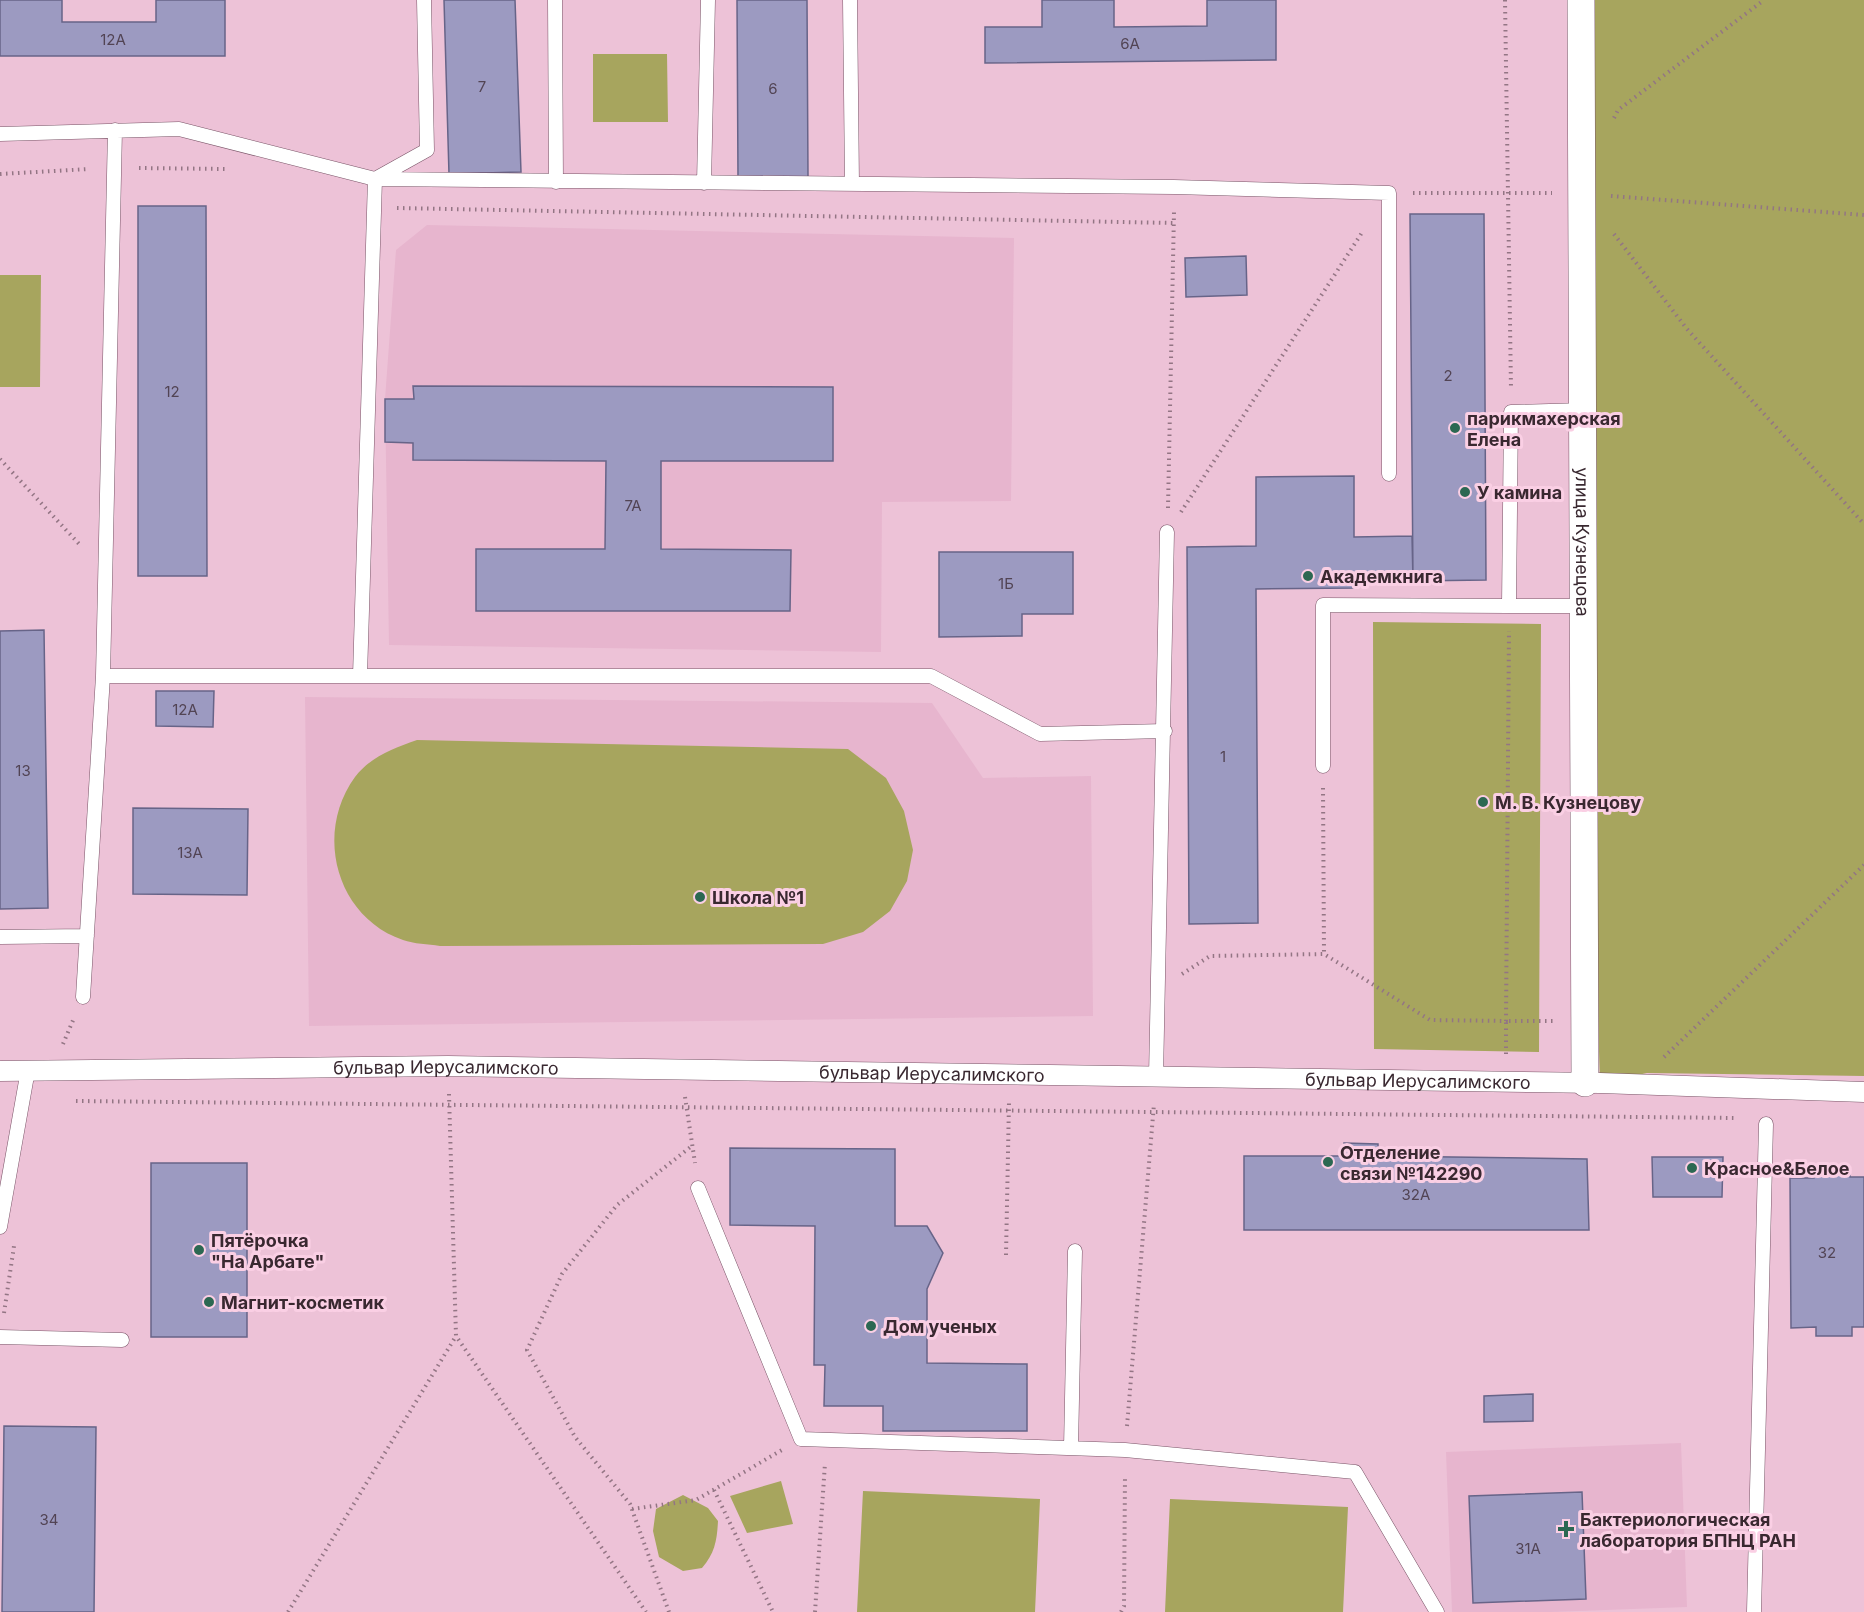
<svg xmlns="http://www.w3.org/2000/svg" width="1864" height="1612" viewBox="0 0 1864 1612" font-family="Inter,sans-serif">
<rect width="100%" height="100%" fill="#edc2d7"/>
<path fill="#e7b5ce" d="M427,225l587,13 -3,263 -129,1 -1,150 -492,-7 -4,-246 11,-149z
M305,697l627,6 51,75 108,-2 2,240 -784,10z
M1681,1443l6,164 -136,5h-99l-6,-160z"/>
<path fill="#a7a55e" d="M1591,0h273v1076l-217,-3 -47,10 -15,-477z
M593,54h74l1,68h-75z
M0,275h41l-1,112h-40z
M1373,622l168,2 -2,428 -165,-3z
M417,740l431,9 38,29 18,33 9,39 -6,31 -17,30 -27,21 -40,12 -383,2c-12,-2 -26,-2 -37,-6 -67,-23 -89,-107 -48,-163 15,-20 39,-29 62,-37z
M781,1481l12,43 -46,9 -17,-37z
M863,1491l177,8 -5,113h-178z
M683,1495l25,13 10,13c-1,19 -3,32 -16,47l-19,3 -24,-14 -6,-26 3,-22z
M1170,1499l178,8 -5,105h-178z"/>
<path fill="#9c9ac1" stroke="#676488" stroke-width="1.5" d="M0,0h62v22h94v-22h69v56h-225z
M444,0h71l6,172 -72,2z
M737,0h70l1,177 -70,1z
M1042,0h72v27l93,-1v-26h69v60l-291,3v-36h57z
M138,206h68l1,370h-69z
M1410,214h74l2,366 -73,1z
M1246,256l1,39 -61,2 -1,-39z
M413,386l420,1v74h-172v88l130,1 -1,61h-314v-62h129l1,-88 -193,-1v-17l-28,-1v-43h29z
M1354,476v61l58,-1 1,45h-58v7l-99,1 2,334 -69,1 -2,-377 69,-1v-69z
M939,552h134v62h-51v22l-83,1z
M44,630l4,278 -48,1v-278z
M156,691h58l-1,36 -57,-1z
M133,808l115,1 -1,86 -114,-1z
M1344,1143l34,1v12l209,3 2,71h-345v-74h100z
M730,1148l165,1v77h32l16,27 -16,36v74l100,1v67h-144v-25h-59l1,-41h-11l1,-139 -85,-1z
M1652,1157h71l-1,40h-69z
M151,1163h96v174h-96z
M1850,1168v9h14v150h-12v9h-36v-9l-25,1 -1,-150h24v-9z
M1533,1394v27l-49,1v-26z
M4,1426l92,1 -2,185h-92z
M1582,1492l4,107 -113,4 -4,-107z"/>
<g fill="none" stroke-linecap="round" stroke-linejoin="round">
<defs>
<path id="service" d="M555,0l1,182
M850,0l2,184
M0,134l179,-5 196,50 799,8 215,6v281
M704,183l4,-183
M1509,606h76
M103,676l12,-546
M360,676h571l109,58 125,-3
M1323,766v-161l186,1 2,-194 73,-2
M0,937l87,-1
M83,997l20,-321h257l15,-497 52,-29 -3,-150
M1156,1077l11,-545
M698,1188l103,251 324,11 230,22 82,140
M0,1227l28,-157
M0,1337l122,3
M1071,1448l4,-197
M1754,1612l12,-488"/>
<g id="pedestrian">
<path id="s1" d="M0,1071l448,-5 1152,17 264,9"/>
</g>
<g id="minor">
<path id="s2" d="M1581,0l4,1083"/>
</g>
</defs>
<use href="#service" stroke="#795467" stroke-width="15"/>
<use href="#pedestrian" stroke="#795467" stroke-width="21"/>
<use href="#minor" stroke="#795467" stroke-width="28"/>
<path stroke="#937584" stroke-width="4" stroke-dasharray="1.5 4.5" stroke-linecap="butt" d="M1505,0l6,389
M1614,118l4,-8 146,-110
M139,168l88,1
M0,174l89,-5
M1413,193h139
M1611,196l253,19
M397,208l776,15
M1614,234l73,95 177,195
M0,459l81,87
M1168,508l6,-296
M1181,512l182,-281
M1323,788l1,166
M1182,974l28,-18 114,-2 106,66 76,1 3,-390
M63,1044l11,-26
M1506,1054v-33h47
M1664,1057l200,-192
M449,1094l7,242 190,276
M685,1097l10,66
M76,1101l1661,17
M1006,1255l3,-153
M4,1313l10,-67
M1127,1426l27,-322
M714,1490l59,122
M632,1509l64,-9 86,-50
M288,1612l168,-276
M669,1612l-39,-108 -55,-67 -48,-87 35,-76 55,-69 76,-60
M815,1612l10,-149
M1121,1612l3,-6 1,-131"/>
<use href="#service" stroke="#fff" stroke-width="14"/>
<use href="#pedestrian" stroke="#fff" stroke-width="20"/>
<use href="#minor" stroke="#fff" stroke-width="27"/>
</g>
<g fill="#2c6852" stroke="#facfe4" stroke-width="2">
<circle cx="1455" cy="428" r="6"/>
<circle cx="1465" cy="492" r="6"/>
<circle cx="1308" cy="576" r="6"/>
<circle cx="1483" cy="802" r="6"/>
<circle cx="700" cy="897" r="6"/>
<circle cx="1328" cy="1162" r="6"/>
<circle cx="1692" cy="1168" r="6"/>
<circle cx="199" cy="1250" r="6"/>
<circle cx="209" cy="1302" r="6"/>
<circle cx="871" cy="1326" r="6"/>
<path d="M1563 1520h6v6h6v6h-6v6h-6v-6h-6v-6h6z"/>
</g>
<g text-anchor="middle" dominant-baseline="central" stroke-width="6" stroke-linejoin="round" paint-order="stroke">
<g font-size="15" fill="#524454">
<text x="113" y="39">12А</text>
<text x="1130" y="43">6А</text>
<text x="482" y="86">7</text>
<text x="773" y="88">6</text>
<text x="1448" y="375">2</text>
<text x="172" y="391">12</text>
<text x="633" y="505">7А</text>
<text x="1006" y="583">1Б</text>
<text x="185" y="709">12А</text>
<text x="1223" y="756">1</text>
<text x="23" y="770">13</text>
<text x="190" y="852">13А</text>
<text x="1416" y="1194">32А</text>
<text x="1827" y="1252">32</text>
<text x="49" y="1519">34</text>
<text x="1528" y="1548">31А</text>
</g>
<g font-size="18" font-weight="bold" fill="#392830" stroke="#facfe4" text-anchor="start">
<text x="1467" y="418">парикмахерская<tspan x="1467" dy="21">Елена</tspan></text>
<text x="1477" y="492">У камина</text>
<text x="1320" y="576">Академкнига</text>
<text x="1495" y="802">М. В. Кузнецову</text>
<text x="712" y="897">Школа №1</text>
<text x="1340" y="1152">Отделение<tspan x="1340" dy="21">связи №142290</tspan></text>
<text x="1704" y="1168">Красное&amp;Белое</text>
<text x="211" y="1240">Пятёрочка<tspan x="211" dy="21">"На Арбате"</tspan></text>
<text x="221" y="1302">Магнит-косметик</text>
<text x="883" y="1326">Дом ученых</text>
<text x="1580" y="1519">Бактериологическая<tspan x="1580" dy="21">лаборатория БПНЦ РАН</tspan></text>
</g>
<g font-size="18" fill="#392830" stroke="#facfe4">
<text stroke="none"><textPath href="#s2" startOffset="542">улица Кузнецова</textPath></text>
<text stroke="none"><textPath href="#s1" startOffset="446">бульвар Иерусалимского</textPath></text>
<text stroke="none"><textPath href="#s1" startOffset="932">бульвар Иерусалимского</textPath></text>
<text stroke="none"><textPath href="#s1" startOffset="1418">бульвар Иерусалимского</textPath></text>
</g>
</g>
</svg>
